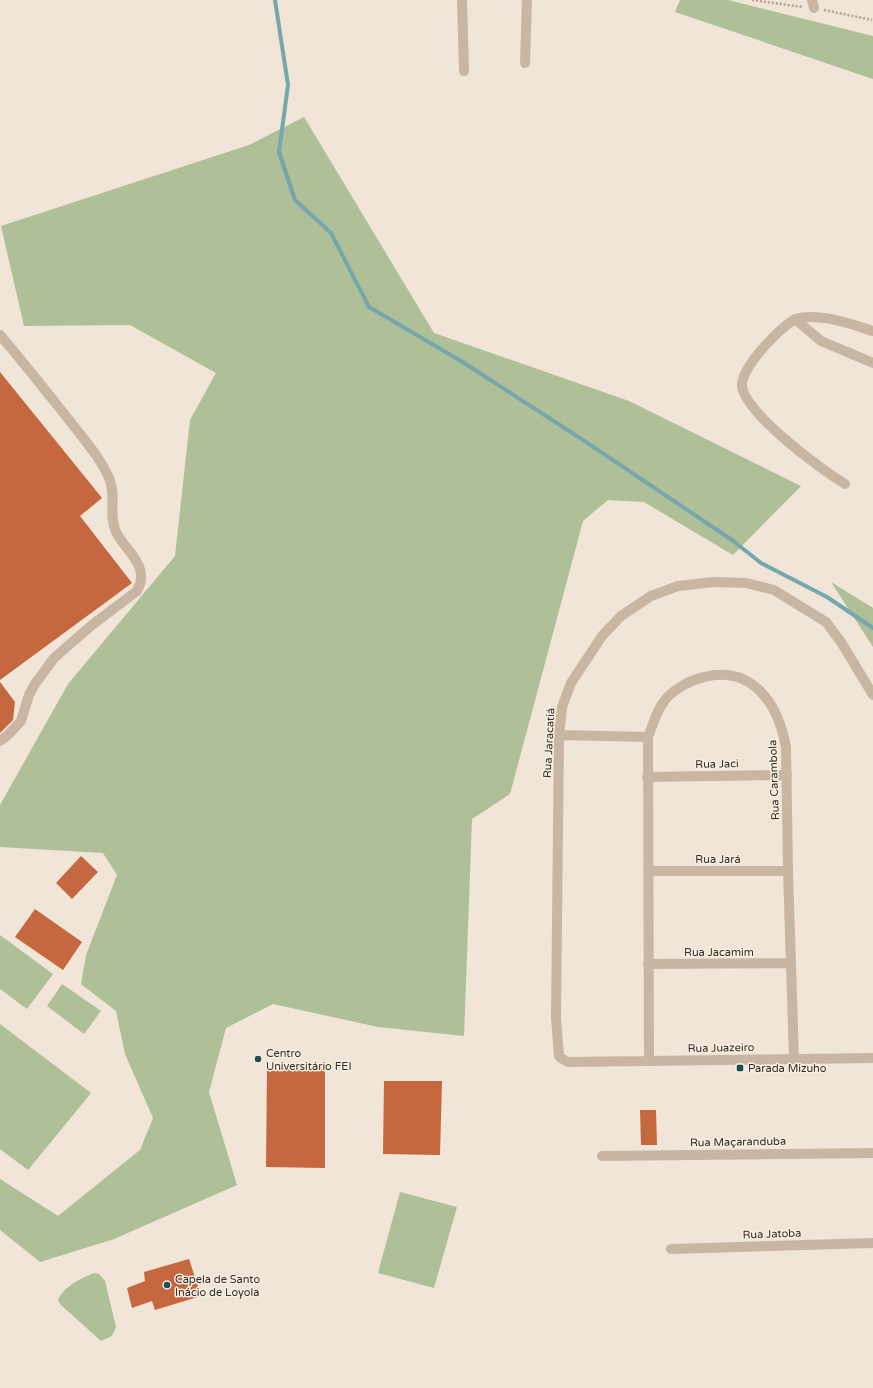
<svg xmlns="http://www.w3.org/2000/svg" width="873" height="1388" viewBox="0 0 873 1388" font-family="'Varela Round',sans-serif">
<rect width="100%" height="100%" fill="#f0e5d6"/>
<path fill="#afbf97" d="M680,0h48l145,36v43l-198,-67z
M304,117l130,216 195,68 172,85 -68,69 -89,-53 -36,-2 -25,21 -73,273 -38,25 -8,217 -86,-9 -105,-23 -47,24 -17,64 28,93 -123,54 -74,23 -40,-32v-51l58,37 82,-66 13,-32 -28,-64 -9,-43 -35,-27 5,-29 31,-80 -14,-22 -103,-6v-42l68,-121 107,-128 15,-136 26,-47 -86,-48 -106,1 -23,-100 248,-81z
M831,582l42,26v39z
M0,935l53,39 -26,35 -27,-20z
M62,984l39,27 -17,23 -37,-28z
M0,1024l91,69 -63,77 -28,-21z
M400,1192l57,15 -23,81 -56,-15z
M94,1273l5,1 6,7 11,46 -4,9 -11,5 -40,-36 -3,-5c6,-14 22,-21 36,-27z"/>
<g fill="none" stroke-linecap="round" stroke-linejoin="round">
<path stroke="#76a7ad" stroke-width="4" d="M275,0l13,85 -9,67 16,48 36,33 38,74 92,54 122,79 149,100 29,23 66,34 46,31"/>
</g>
<path fill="#c5673f" d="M0,372l102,126 -22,18 52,67 -132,97z
M0,682l15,20 -2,18 -13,13z
M81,856l17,16 -26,27 -16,-16z
M35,909l47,33 -19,28 -48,-33z
M325,1067v101l-59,-1 1,-99z
M384,1081h58l-2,74 -57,-1z
M640,1110h16l1,35h-16z
M189,1259l12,37 -46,14 -3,-9 -20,7 -5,-20 18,-7 -1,-9z"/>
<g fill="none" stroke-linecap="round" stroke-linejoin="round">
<path stroke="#b3a08d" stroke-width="2.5" stroke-dasharray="2 2" stroke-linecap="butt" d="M752,0l51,7
M824,10l48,10"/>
<path stroke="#c8b6a3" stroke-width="10" d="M462,0l2,71
M812,0l2,8
M525,63l2,-63
M795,319l26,22 52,22
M0,335c25,29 49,60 73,90 13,17 28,34 36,53 8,18 -1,37 7,54 10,20 35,34 21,59l-45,34 -38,33 -19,26 -6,11 -8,26 -12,13 -9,7
M845,484c-22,-13 -105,-74 -103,-100 2,-20 37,-55 53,-65 24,-7 55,5 78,12
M873,695l-32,-53 -15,-20 -52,-32 -28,-7 -32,-1 -36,4 -27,10 -30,20 -19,20 -31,47 -9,24 -3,28 -3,283 3,38 2,2 7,4 305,-4
M559,735l89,2
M647,777l140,-2
M648,871h140
M648,964l142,-1
M649,1061l-1,-324c5,-12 8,-26 17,-37 9,-11 25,-20 39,-23 49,-12 74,27 82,70l2,124 6,188
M602,1156l271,-3
M671,1249l202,-6"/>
</g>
<g fill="#1b4d53" stroke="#f8efe2" stroke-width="1.5">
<circle cx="258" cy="1059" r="4"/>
<rect x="736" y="1064" width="8" height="8" rx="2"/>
<circle cx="167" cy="1285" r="4"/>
</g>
<g text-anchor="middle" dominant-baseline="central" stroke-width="3" stroke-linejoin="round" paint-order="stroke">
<g font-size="11" fill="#332a25" stroke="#f8efe2">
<text transform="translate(549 743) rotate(-87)">Rua Jaracatiá</text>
<text transform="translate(717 764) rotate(-1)">Rua Jaci</text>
<text transform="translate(774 780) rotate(-92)">Rua Carambola</text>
<text x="718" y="859">Rua Jará</text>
<text x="719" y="952">Rua Jacamim</text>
<text transform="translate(721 1048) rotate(-1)">Rua Juazeiro</text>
<text transform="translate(738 1142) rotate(-1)">Rua Maçaranduba</text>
<text transform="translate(772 1234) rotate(-2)">Rua Jatoba</text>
</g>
<g font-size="11" fill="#332a25" stroke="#f8efe2" text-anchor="start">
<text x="266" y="1053">Centro<tspan x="266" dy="13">Universitário FEI</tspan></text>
<text x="748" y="1068">Parada Mizuho</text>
<text x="175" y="1279">Capela de Santo<tspan x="175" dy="13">Inácio de Loyola</tspan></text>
</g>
</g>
</svg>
